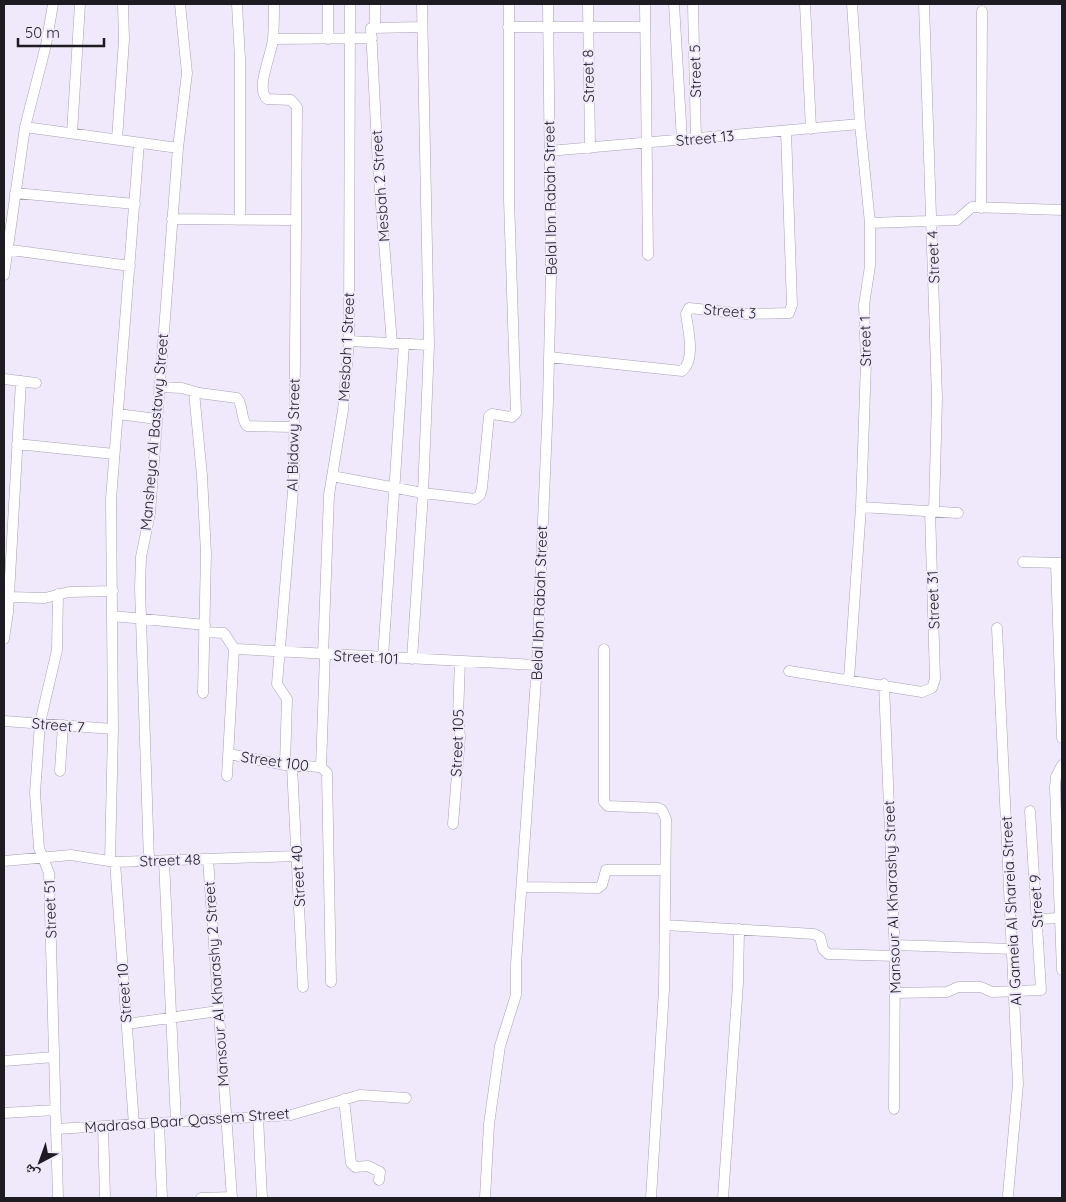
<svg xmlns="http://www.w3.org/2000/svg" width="1066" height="1202" viewBox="0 0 1066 1202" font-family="Quicksand,'Noto Naskh Arabic',sans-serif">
<rect width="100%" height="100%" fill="#f0e9fc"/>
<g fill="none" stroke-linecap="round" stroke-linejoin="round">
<defs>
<path id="street" d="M237,4l3,55v161
M274,4c0,12 0,24 -1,35 -1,15 -18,49 -6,60l24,1 6,7 -3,372 -17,205 10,15 -2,66
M328,4v35
M588,4l2,144
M645,4l3,251
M674,4l8,136
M693,4l3,135
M805,4l6,125
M924,4l13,394 -3,113
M508,27h137
M375,28v-24
M273,39l99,-1
M25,127l153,21
M72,133l8,-129
M117,139l7,-99 -1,-36
M549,151l311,-27
M15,193l120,11
M981,208l1,-197
M172,219l123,1
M870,223l87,-3 15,-13 90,3
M4,249l126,17
M4,275l21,-148 21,-82 7,-41
M349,341l80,4
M392,344l-14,-178 -7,-138 51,-1
M549,357l133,14c14,-11 6,-41 4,-57l3,-6 57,6 43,-1 3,-8 -6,-174
M4,379l32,4
M159,387l23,1 17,5 38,5c7,8 3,20 10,28l47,1
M194,392l8,84 4,77 -3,140
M118,414l39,5
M17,444l97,10
M332,476l91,17 52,6 5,-4 2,-7 7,-72 3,-2 20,3 4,-4 -7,-214v-195
M861,507l97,6
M1023,562l38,1
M1056,563l6,175
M9,597l36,1 24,-6 44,-1
M113,616l92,9
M997,628l21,456 -10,111
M204,632l20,1 9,14 4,2 300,16
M4,639l4,-27 13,-231
M604,649v153l4,4 50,2 4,2 4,9 -2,171 -13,208
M323,655l6,-160 14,-85 6,-69 1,-337
M383,657l21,-313
M412,659l11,-166 6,-148 -7,-341
M789,671l133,21 10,-4 3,-9 -5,-169
M849,679l12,-172 5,-145 -2,-57 6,-39v-43l-10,-99 -8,-120
M884,684l11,272 -1,153
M4,721l109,8
M229,754l56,11 36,2
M1062,765l-6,12 -1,10 7,183
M292,766l11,221
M321,767l6,6 4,209
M321,767l4,-112
M60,771l3,-46
M227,776l7,-128
M453,824l7,-87 -2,-21 2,-55
M208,859l24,339
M4,861l67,-6 44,7 182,-6
M110,861l3,-132 -2,-230 28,-356
M149,861l-9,-273 1,-31 9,-44 28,-365 9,-75 -7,-69
M164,861l12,261
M115,862l19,263
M522,887l76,1 4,-3 4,-15h59
M1037,919l23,-1
M665,925l149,9 6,3 3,12 5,5 67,2
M895,945l118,4
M895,993l52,-1 11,-5h23l11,5 49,-2 -11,-179
M127,1024l91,-13
M4,1061l50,-4
M344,1099l7,64 4,4 13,-1 12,6 -1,8
M4,1113l51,-3
M258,1117l4,81
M159,1123l3,75
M103,1126l2,72
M56,1129l235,-14 69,-20 46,3
M58,1198l-9,-325 -10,-25 -4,-55 5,-70 17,-73 1,-56
M201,1198l31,-1
M485,1198l4,-74 11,-78 16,-51v-31l21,-299 11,-263 3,-126 -3,-272
M723,1198l15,-215 1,-54"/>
</defs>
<use href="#street" stroke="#a7a0b2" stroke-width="11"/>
<use href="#street" stroke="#fff" stroke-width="10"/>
</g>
<g text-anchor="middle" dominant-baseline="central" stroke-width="4" stroke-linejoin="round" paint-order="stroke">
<g font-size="15" fill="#1e1b22" stroke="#f0e9fc">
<text transform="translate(695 71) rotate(-91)">Street 5</text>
<text transform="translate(588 76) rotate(-91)">Street 8</text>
<text transform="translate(705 138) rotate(-5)">Street 13</text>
<text transform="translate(380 186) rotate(-94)">Mesbah 2 Street</text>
<text transform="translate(550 198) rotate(-91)">Belal Ibn Rabah Street</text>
<text transform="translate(933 257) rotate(-92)">Street 4</text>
<text transform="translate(730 311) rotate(5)">Street 3</text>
<text transform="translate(865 341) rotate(-91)">Street 1</text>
<text transform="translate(346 347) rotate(-87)">Mesbah 1 Street</text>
<text transform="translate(154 432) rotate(-85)">Mansheya Al Bastawy Street</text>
<text transform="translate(293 435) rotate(-89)">Al Bidawy Street</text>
<text transform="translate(933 600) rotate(-92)">Street 31</text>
<text transform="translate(539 603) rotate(-88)">Belal Ibn Rabah Street</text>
<text transform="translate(366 657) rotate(3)">Street 101</text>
<text transform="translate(58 725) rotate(5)">Street 7</text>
<text transform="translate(457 743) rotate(-88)">Street 105</text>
<text transform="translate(275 761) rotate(8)">Street 100</text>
<text transform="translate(170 860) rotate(-2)">Street 48</text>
<text transform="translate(298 876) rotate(-93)">Street 40</text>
<text transform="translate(892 897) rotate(-92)">Mansour Al Kharashy Street</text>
<text transform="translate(1036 901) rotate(-93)">Street 9</text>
<text transform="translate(50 909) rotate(-92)">Street 51</text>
<text transform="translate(1011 911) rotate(-93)">Al Gameia Al Shareia Street</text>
<text transform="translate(216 984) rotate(-94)">Mansour Al Kharashy 2 Street</text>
<text transform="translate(124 993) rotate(-94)">Street 10</text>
<text transform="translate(187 1120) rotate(-4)">Madrasa Baar Qassem Street</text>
</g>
</g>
<rect width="1066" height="1202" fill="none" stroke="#1e1b22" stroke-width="10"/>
<g transform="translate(40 1162) rotate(221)" stroke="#f0e9fc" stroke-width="4" paint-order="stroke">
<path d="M0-4L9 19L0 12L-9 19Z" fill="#1e1b22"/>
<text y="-8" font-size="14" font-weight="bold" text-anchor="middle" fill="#1e1b22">ش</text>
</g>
<path d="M18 38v8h86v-8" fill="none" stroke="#1e1b22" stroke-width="2.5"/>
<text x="25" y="38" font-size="15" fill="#1e1b22" stroke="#f0e9fc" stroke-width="4" paint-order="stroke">50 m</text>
</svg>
